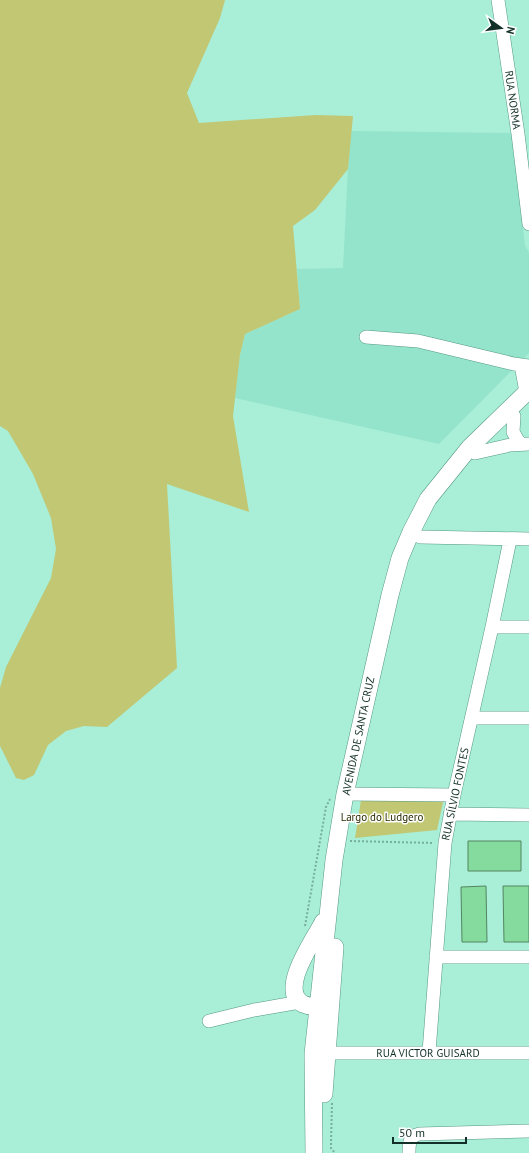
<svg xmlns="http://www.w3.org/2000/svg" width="529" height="1153" viewBox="0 0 529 1153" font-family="'PT Sans',sans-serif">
<rect width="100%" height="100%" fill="#a9eed7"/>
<path fill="#94e4cb" d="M351,131l161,2 13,113 4,6v101l-90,91 -204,-46 5,-43 5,-21 55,-25 -3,-40 46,-1 5,-99z"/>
<path fill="#c1c773" d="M0,0h225l-5,18 -33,75 12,30 117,-8 37,1 -5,53 -33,41 -22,16 7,83 -55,25 -5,21 -7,61 16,96 -82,-28 10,184 -70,59 -23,-1 -18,5 -18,14 -14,30 -10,5 -8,-2 -16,-32v-58l6,-21 45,-89 5,-29 -5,-31 -18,-44 -25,-43 -8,-5z
M444,798l-7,32 -82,8 6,-38z"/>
<path fill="#84db9d" stroke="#548561" d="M468,841h53v30h-53z
M486,886l1,56h-25l-1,-55z
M503,886h26v56h-25z"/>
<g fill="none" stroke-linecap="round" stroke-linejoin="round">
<defs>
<path id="minor" d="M498,0l20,134 11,90
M366,337l52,4 96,23 15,2
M521,365l5,27
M514,416l-1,16 7,12
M475,453l35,-8 19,-1
M420,537l109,2
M492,627h37
M472,718h57
M345,794l109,1
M450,814l79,1
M436,957h93
M209,1021l45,-11 46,-8
M429,1052l16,-209 9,-48 38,-168 18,-87
M327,1053h202
M409,1153c0,-9 0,-17 10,-19l110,-3"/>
<path id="major" d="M323,922c-8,17 -46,68 -20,82 9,4 16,3 23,-2
M324,1094l11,-147
M314,1153l-1,-99 21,-194 11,-66 45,-199 10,-37 11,-26 17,-33 42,-52 59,-57"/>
</defs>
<use href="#minor" stroke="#549883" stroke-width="14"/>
<use href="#major" stroke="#549883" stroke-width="18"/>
<path stroke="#77af9d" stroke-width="2" stroke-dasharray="2 2" stroke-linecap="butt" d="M350,841l84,2
M305,926l21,-119 4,-8
M332,1103l-1,40v5l4,5"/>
<use href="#minor" stroke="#fff" stroke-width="13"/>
<use href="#major" stroke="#fff" stroke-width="17"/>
</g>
<g text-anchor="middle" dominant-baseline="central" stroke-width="3" stroke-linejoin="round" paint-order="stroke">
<g font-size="11" fill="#133028" stroke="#fefefe">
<text transform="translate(513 100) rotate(82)">RUA NORMA</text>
<text transform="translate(358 736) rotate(-78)">AVENIDA DE SANTA CRUZ</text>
<text transform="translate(455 794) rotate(-78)">RUA SÍLVIO FONTES</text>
<text x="428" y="1053">RUA VICTOR GUISARD</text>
</g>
<g font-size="11" fill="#2b2c02" stroke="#fefefe">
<text x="382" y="817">Largo do Ludgero</text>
</g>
</g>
<g transform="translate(501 28) rotate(104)" stroke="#fefefe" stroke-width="3" paint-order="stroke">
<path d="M0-3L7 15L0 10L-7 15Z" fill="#133028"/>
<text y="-6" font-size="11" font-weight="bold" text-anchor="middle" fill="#133028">N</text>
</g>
<path d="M393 1137v6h73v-6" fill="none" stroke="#133028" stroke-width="2"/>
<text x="399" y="1137" font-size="12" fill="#133028" stroke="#fefefe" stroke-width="3" paint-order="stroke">50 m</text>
</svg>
